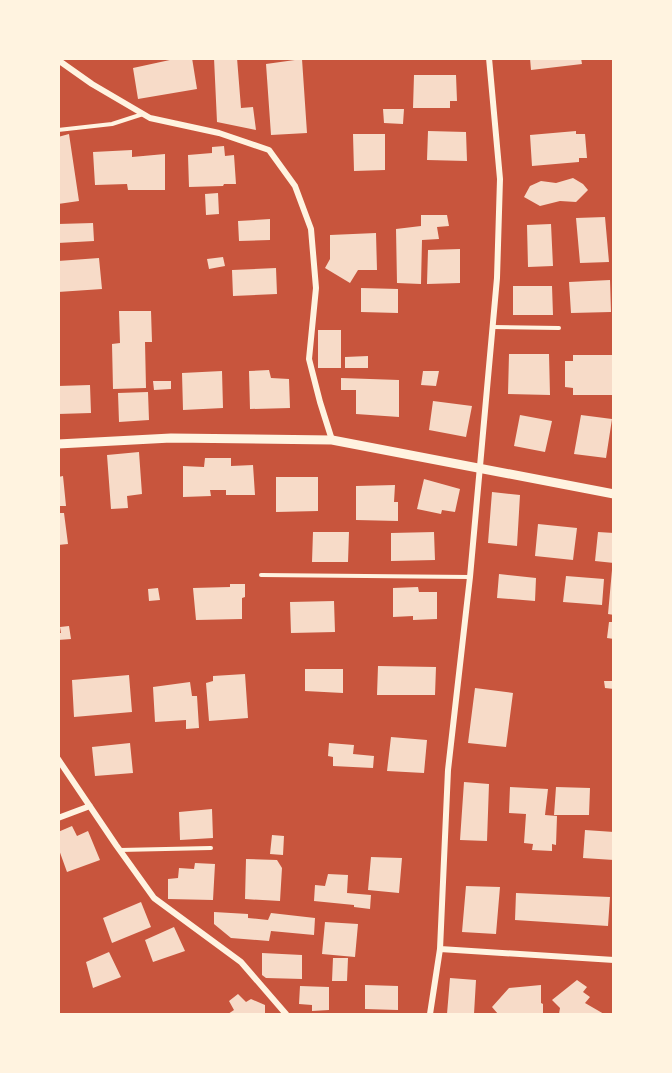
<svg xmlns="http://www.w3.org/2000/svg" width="672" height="1073" viewBox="0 0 672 1073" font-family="Barlow,sans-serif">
<rect width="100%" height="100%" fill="#c8553d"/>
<path fill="#f7dbc8" d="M179,58h13l5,31 -59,10 -5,-31z
M214,58h23l4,50 12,-1 3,23 -39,-8z
M530,58h51l1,6 -51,6z
M302,59l5,74 -36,2 -5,-71z
M414,75h42l1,26h-7v7h-37z
M383,109h21l-1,15 -19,-1z
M428,131l38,1 1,29 -40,-1z
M576,131v3h9l2,24h-8v4l-47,4 -2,-31z
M69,134l10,67 -21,3v-48h2l-2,-19z
M353,134h32v36l-31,1z
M224,146l1,10 9,-1 2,29h-12l-1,2 -34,1 -1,-32 24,-2v-6z
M132,150v7l33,-3v36h-37l-1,-6 -32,1 -2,-33z
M573,178l10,6 5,6 -12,12 -16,-1 -20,5 -16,-9 6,-11 11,-5 15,2z
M218,193l1,21 -13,1 -1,-21z
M421,215h26l2,11 -12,1 2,12 -17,1 -1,44 -24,-1 -1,-54 25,-3z
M605,217l4,45 -29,1 -4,-45z
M270,219v21l-31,1 -1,-20z
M93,223l1,18 -36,2v-19z
M551,224l2,42 -25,1 -1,-42z
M376,233l1,37h-19l-8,13 -25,-15 5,-9v-24z
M460,249v34l-33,1 1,-34z
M223,257l2,9 -16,3 -2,-10z
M99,258l3,31 -44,3v-31z
M276,268l1,26 -44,2 -1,-26z
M610,280l1,32 -40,1 -2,-31z
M513,286h39l1,29h-40z
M361,288l37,1v24l-37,-1z
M119,311h32l1,31h-7l1,46 -33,1 -1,-45 8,-1z
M318,330h23v38h-23z
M509,354h40l1,41 -42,-1z
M573,355h41v40h-41v-7l-8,-1v-26h8z
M368,356v12h-23v-11z
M269,370l2,8 18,1 1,29 -40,1 -1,-38z
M222,371l1,37 -40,2 -1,-37z
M423,371h16l-3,15 -15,-1z
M341,378l58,2v37l-43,-3v-24h-15z
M153,381h18v8l-17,1z
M90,385l1,28 -33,1v-28z
M148,392l1,28 -30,2 -1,-29z
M433,401l39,5 -6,31 -37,-7z
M520,415l32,6 -7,31 -31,-6z
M581,415l31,4 -6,39 -32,-4z
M139,452l3,42 -15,2 1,12 -17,1 -4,-54z
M205,458h26v8l22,-1 2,30h-29v-5h-16l1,6 -28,1v-31l21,1z
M63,476l3,30h-8v-29z
M276,477h42v34l-42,1z
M424,479l36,10 -5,23 -13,-2 -1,4 -24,-5z
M395,485l-1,17h4v19l-42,-1v-34z
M492,492l28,3 -3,51 -29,-3z
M58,513h6l4,31 -10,1z
M538,524l39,4 -4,32 -38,-4z
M313,532h36l-1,30h-36z
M434,532l1,28 -44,1v-28z
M598,532l16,1v30l-19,-2z
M612,570h2v45l-6,-1z
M499,574l37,4 -1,23 -38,-3z
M566,576l38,3 -2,26 -39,-3z
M230,584h15v13l-3,1v21l-46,1 -3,-32 37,-1z
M418,587l1,5h18v27l-24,1v-4l-20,1v-29z
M158,588l2,12 -11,1 -1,-12z
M334,601l1,31 -44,1 -1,-31z
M609,622h5v17l-7,-1z
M69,626l2,13 -13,1v-7h3l-1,-6z
M378,666l58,1 -1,28h-58z
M305,669h38v24l-38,-2z
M245,674l3,44 -39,3 -3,-38 7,-2v-5z
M129,675l3,37 -58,5 -2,-37z
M604,681h10v8l-9,-1z
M190,682l2,14h5l2,32 -13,1v-9l-31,2 -2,-35z
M475,688l38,5 -7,54 -38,-4z
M391,737l36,3 -3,33 -37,-2z
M130,743l3,30 -38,3 -3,-29z
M329,743l25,2 -1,9 21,2 -1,12 -40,-2v-9l-5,-1z
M464,782l25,2 -2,57 -27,-1z
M510,787l38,2 -3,26 12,1 -1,29 -4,-1v7l-20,-1 1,-6 -9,-1 2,-29 -17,-1z
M556,787l34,1 -1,27h-35z
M212,809l1,29 -33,2 -1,-28z
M72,826l5,10 11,-5 12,29 -33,12 -9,-25v-15z
M585,830l29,2v28l-31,-2z
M272,835l12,1 -1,19 -13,-1z
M371,857l31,1 -3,35 -31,-3z
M246,859l31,1 5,8 -2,33 -35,-2z
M195,863l20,1 -2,36 -45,-1v-20l10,-1 1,-10 15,1z
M328,874l20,1 -1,18 24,2 -1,14 -16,-2v-2l-40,-4 1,-16 10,1z
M466,886l34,1 -4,47 -34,-2z
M516,893l94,4 -2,29 -93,-6z
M141,902l10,25 -39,16 -9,-25z
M214,912l34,2v4l20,2 3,-7 44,5 -1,17 -43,-4 -2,10 -38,-3 -17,-14z
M325,922l33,2 -3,33 -33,-3z
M174,927l11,24 -32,11 -8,-22z
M109,952l12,25 -28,11 -7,-26z
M262,953l40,2v24l-36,-1 -4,-3z
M333,958h15l-1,23h-15z
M450,978l26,2 -2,34h-27z
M577,980l10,7 -4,5 7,5 -5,6 19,11h-45l1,-6 -8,-8z
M365,985l33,1v24l-33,-1z
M541,985v18l2,1v10h-45l-6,-7 17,-19z
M300,986l29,1v23l-17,1v-6l-13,-1z
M238,994l8,8 5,-3 14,6v9h-37l6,-4 -5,-9z"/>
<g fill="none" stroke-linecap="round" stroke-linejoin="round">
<path stroke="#fff3e0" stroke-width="4" d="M58,130l54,-6 31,-10
M493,327l66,1
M261,575l209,2
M120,850l91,-2"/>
<path stroke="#fff3e0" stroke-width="6" d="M58,60l34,24 58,34 69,15 50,17 26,36 16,43 5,59 -7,71 11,43 12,38
M58,759l58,86 38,53 87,64 45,52
M58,818l32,-12
M440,949l174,11
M430,1014l10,-65 8,-179 22,-193 27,-299 3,-99 -11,-121"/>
<path stroke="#fff3e0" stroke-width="9" d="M58,444l113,-6 161,2 282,54"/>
</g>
<rect width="672" height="1073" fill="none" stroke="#fff3e0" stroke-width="120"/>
</svg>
